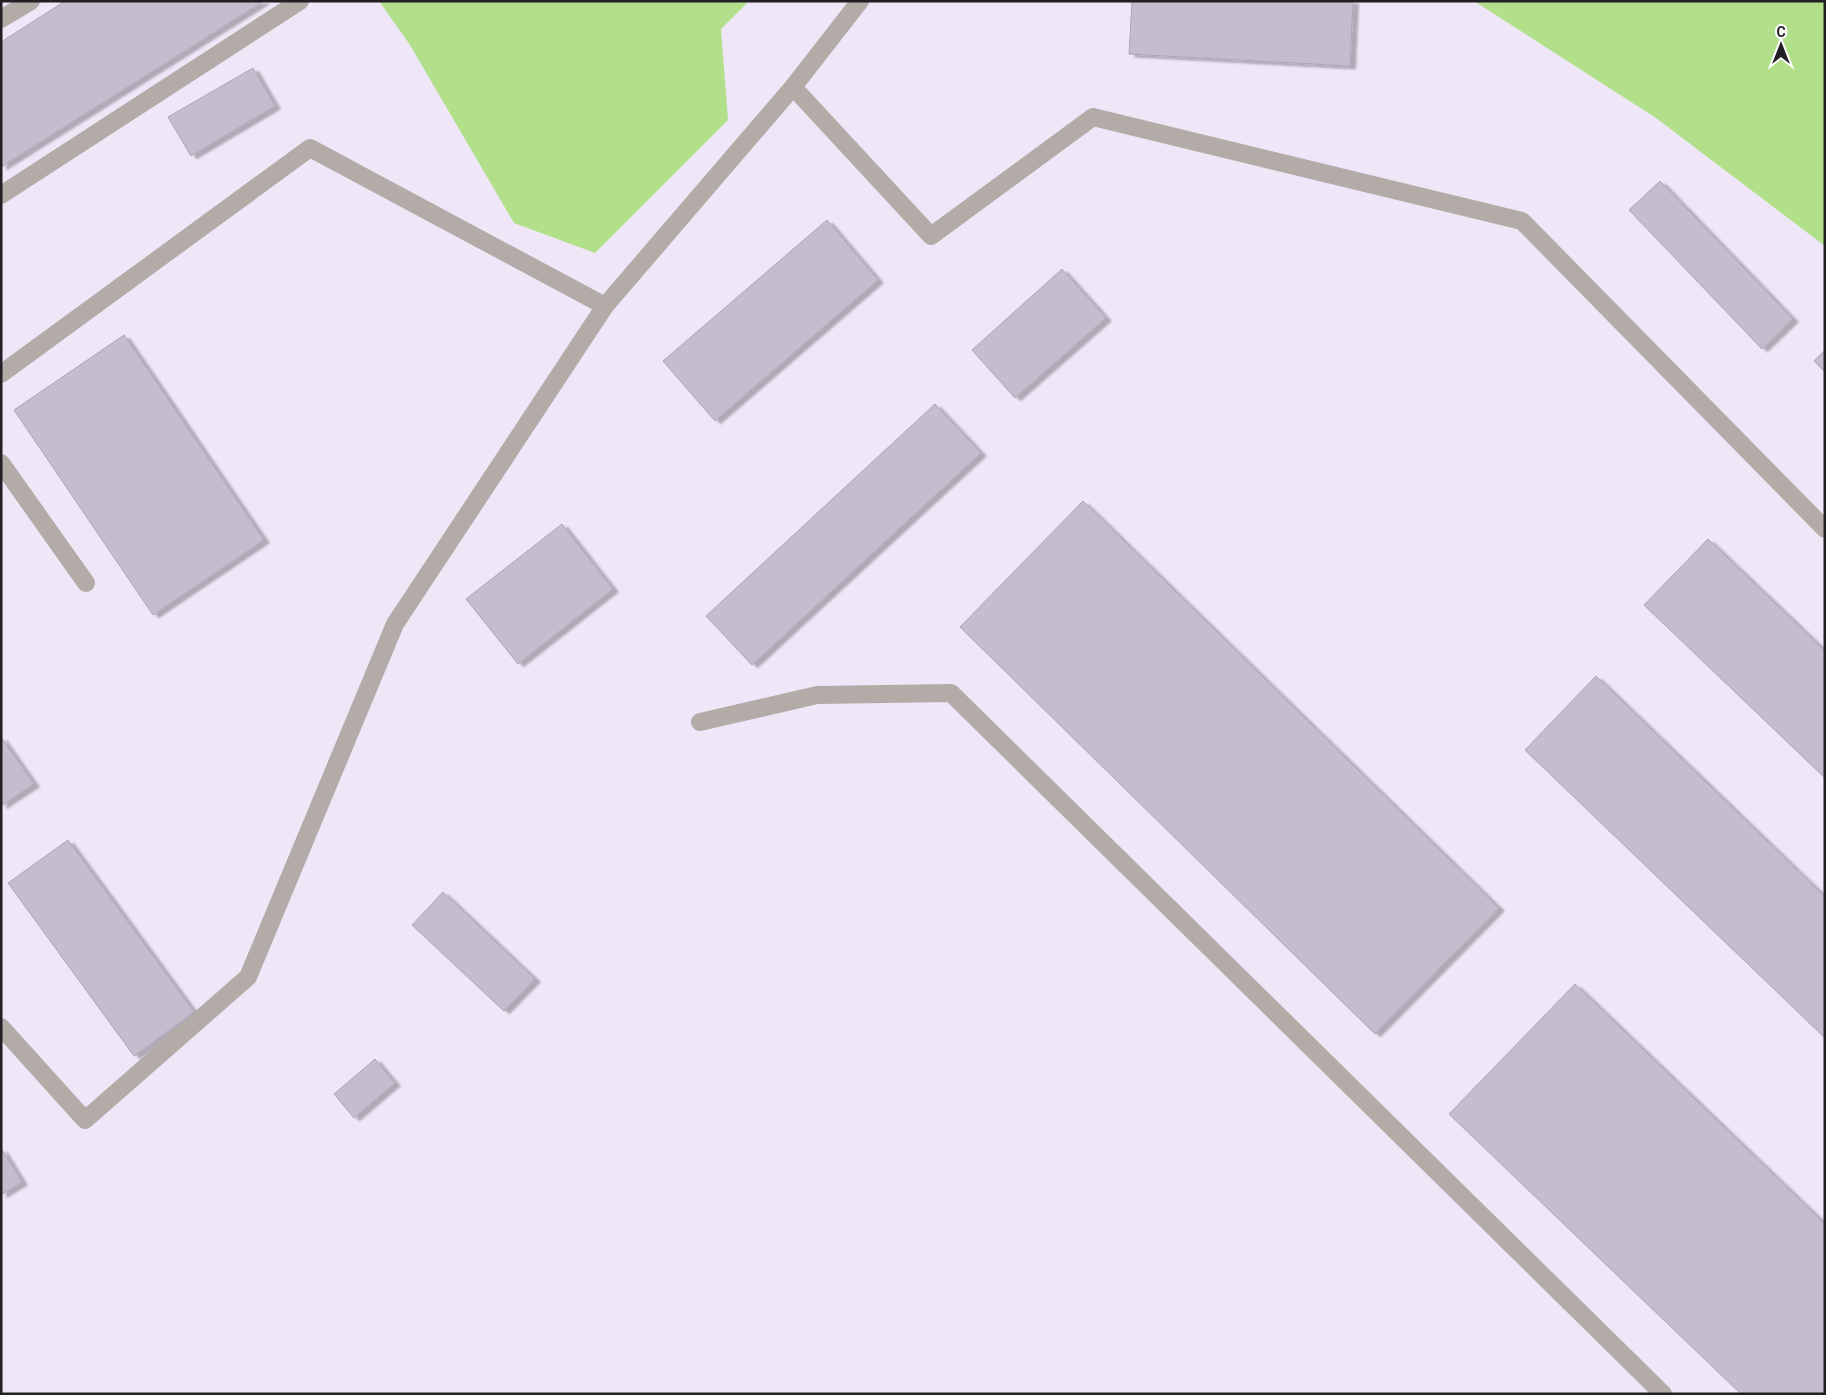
<svg xmlns="http://www.w3.org/2000/svg" width="1826" height="1395" viewBox="0 0 1826 1395" font-family="Roboto,sans-serif">
<defs>
<filter id="shadow"><feDropShadow dx="5.5" dy="3" stdDeviation="1" flood-color="#0004"/></filter>
</defs>
<rect width="100%" height="100%" fill="#efe7f8"/>
<path fill="#b2e08a" d="M379,1h370l-28,28 7,91 -133,133 -81,-30 -104,-178z
M1474,1h351v245l-169,-128z"/>
<path fill="#c5bdce" stroke="#ada5b6" filter="url(#shadow)" d="M65,1h199l-263,166v-125z
M1132,1h221l-3,65 -221,-12z
M253,68l22,38 -84,50 -23,-39z
M1660,181l133,138 -31,30 -133,-139z
M827,220l51,60 -163,141 -52,-60z
M1062,269l44,49 -91,80 -43,-48z
M124,335l140,205 -111,75 -139,-205z
M1825,350v22l-11,-11z
M935,404l46,49 -229,212 -46,-49z
M1083,501l416,407 -124,126 -415,-407z
M562,524l51,65 -95,75 -52,-65z
M1708,539l117,112v127l-181,-173z
M1596,676l229,221v141l-300,-288z
M1,737l33,47 -33,22z
M68,840l126,172 -60,44 -126,-173z
M443,892l92,87 -31,32 -92,-86z
M1575,984l250,240v170h-84l-292,-280z
M375,1059l20,24 -41,35 -20,-24z
M1,1148l21,34 -21,13z"/>
<g fill="none" stroke-linecap="round" stroke-linejoin="round">
<path stroke="#b3aba7" stroke-width="18" d="M1,19l30,-18
M793,87l67,-86
M1,195l299,-194
M1,374l309,-226 295,158
M1,463l85,120
M700,722l117,-27 134,-2 712,701
M1,1027l84,93 163,-143 147,-353 210,-318 188,-219 138,149 162,-119 429,104 303,308"/>
</g>
<rect width="1826" height="1395" fill="none" stroke="#221f25" stroke-width="5"/>
<g transform="translate(1781 45)" stroke="#ffffff" stroke-width="4" paint-order="stroke">
<path d="M0-4L9 19L0 12L-9 19Z" fill="#221f25"/>
<text y="-8" font-size="14" font-weight="bold" text-anchor="middle" fill="#221f25">С</text>
</g>
</svg>
